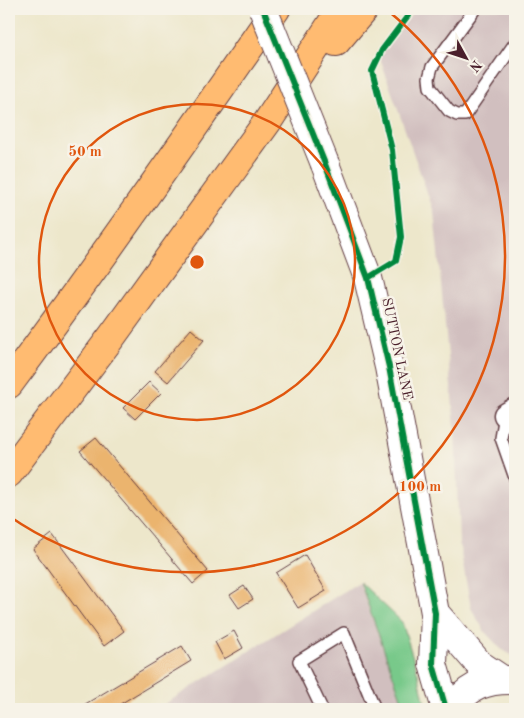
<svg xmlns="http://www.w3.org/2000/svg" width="524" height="718" viewBox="0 0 524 718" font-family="'Old Standard TT',serif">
<rect width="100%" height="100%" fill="#f7f3e8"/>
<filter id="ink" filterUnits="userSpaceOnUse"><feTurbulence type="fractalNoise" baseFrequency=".02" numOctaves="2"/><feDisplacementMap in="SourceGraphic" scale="10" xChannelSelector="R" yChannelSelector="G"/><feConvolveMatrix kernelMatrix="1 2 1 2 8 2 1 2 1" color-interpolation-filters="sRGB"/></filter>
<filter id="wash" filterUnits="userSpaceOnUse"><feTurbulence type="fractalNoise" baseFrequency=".0096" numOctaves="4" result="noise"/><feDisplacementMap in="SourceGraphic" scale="20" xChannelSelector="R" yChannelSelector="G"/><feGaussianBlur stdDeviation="1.12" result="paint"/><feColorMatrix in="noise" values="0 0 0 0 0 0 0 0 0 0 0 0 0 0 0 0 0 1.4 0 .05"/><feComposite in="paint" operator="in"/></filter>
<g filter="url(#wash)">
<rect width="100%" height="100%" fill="#ede7cb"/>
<path fill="#d1bfbf" d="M416,9h99v648l-14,-8 -16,-17 -14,-24 -12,-65 -4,-115 -21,-216 -55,-156z
M359,582l46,127h-248z"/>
<path fill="#78c98a" stroke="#61745a" d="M360,582l42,40 17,55 7,32h-21z"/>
<g id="blocks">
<path fill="#ebb46e" d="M191,329l13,11 -36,42 -13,-11z
M149,382l12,11 -26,26 -12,-11z
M96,438l112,133 -15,13 -113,-133z
M52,534l72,97 -20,15 -71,-97z
M305,555l21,36 -28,17 -22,-35z
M244,586l9,13 -14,9 -9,-13z
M234,631l9,17 -19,11 -9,-17z
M182,646l9,15 -79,48h-35z"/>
</g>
</g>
<g filter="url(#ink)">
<use href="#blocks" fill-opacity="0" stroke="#623d43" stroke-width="1"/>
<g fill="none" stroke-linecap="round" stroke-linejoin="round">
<defs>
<path id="service" d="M475,9l-43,58 -3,11 1,9 19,24 8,4h8l50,-72
M505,415l-4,23 14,40
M322,709l-23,-48 45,-28 31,76"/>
<path id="minor" d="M505,415l10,-6"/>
<path id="tertiary" d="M325,164l43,114 21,89 46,246 -2,51 13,45
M435,613l45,52 21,14
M453,709c13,-23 35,-30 61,-29"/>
<path id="motorway" d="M336,42l28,-33
M9,384c92,-123 180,-249 267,-375
M9,473l104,-138 155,-214 73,-112"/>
</defs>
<use href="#service" stroke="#623d43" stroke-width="14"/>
<use href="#minor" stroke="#623d43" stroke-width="25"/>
<use href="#tertiary" stroke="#623d43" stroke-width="30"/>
<use href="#motorway" stroke="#623d43" stroke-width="30"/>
<path stroke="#623d43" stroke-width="3" stroke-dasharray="1 4" stroke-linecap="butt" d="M388,266l8,-5 5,-24 -9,-87 -20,-79 10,-21 31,-41"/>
<use href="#service" stroke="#fff" stroke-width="11"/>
<use href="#minor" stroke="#fff" stroke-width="22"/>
<use href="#tertiary" stroke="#fff" stroke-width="28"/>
<use href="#motorway" stroke="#ffbb71" stroke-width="28"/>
<defs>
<path id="tertiary-bridge" d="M263,9l62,155"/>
</defs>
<use href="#tertiary-bridge" stroke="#623d43" stroke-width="30" stroke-linecap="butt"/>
<use href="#tertiary-bridge" stroke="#fff" stroke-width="28"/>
<defs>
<path id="cycleway" d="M263,9l62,155 43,114 21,89 46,246 -2,51 13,45
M368,278l28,-17 5,-24 -9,-87 -20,-79 10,-21 31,-41"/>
</defs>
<use href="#cycleway" stroke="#f7f3e8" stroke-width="9"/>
<use href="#cycleway" stroke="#00873e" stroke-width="6"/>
</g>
</g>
<g fill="none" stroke="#e0560e" stroke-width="2.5">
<circle cx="197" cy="262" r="158"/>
<path d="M387 10A316 316 0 0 1 9 516"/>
</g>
<g text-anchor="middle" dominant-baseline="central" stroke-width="5" stroke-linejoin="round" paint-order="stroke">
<g font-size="14" fill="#4a1f2b" stroke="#f7f3e8">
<text transform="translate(397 349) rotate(78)">SUTTON LANE</text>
</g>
</g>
<circle cx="197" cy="262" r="8" fill="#e0560e" stroke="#f7f3e8" stroke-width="2.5"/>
<g font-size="15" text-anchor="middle" font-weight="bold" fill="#e0560e" stroke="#f7f3e8" stroke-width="5" stroke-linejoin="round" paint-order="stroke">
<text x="85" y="156">50 m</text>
<text x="420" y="491">100 m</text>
</g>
<rect width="524" height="718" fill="none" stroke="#f7f3e8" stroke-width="30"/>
<g transform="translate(466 58) rotate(130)" stroke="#f7f3e8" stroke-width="4" paint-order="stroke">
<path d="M0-4L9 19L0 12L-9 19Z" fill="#4a1f2b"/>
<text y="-8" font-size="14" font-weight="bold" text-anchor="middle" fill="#4a1f2b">N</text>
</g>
</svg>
